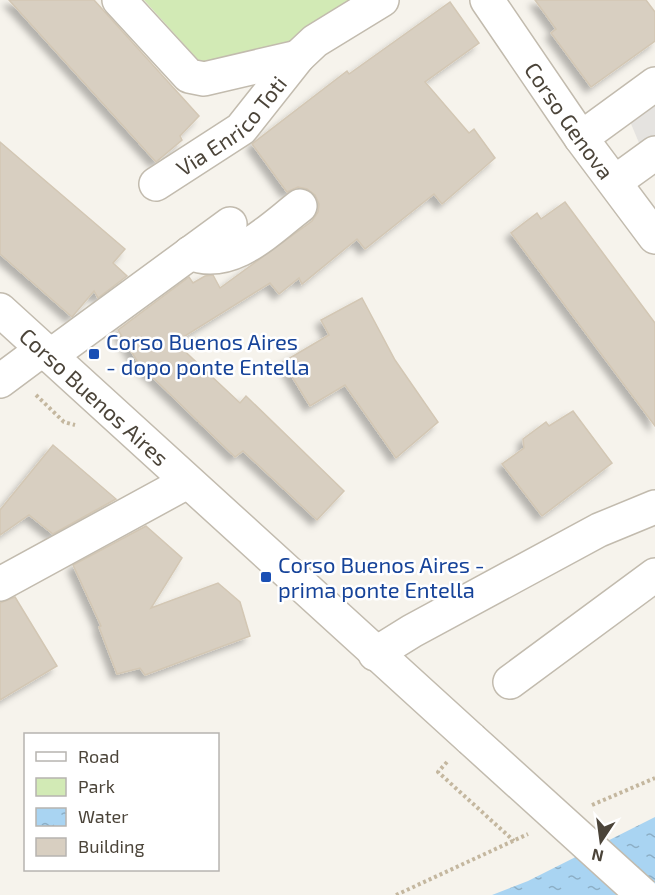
<svg xmlns="http://www.w3.org/2000/svg" width="655" height="895" viewBox="0 0 655 895" font-family="'Exo 2',sans-serif">
<defs>
<pattern id="water-ripples" width="26" height="14" patternUnits="userSpaceOnUse" patternTransform="scale(1.5)"><rect width="26" height="14" fill="#a9d4f2"/><path d="M2 4q2-2 4 0t4 0M15 11q2-2 4 0t4 0" fill="none" stroke="#8caec5"/></pattern>
<filter id="shadow"><feDropShadow dx="-5.5" dy="5.5" stdDeviation="3" flood-color="#0004"/></filter>
</defs>
<rect width="100%" height="100%" fill="#f6f3ec"/>
<path fill="#d2eab5" d="M144,0h213l-61,41 -96,21z"/>
<path fill="#e5e3e0" d="M655,100v40l-13,10 -13,-31z"/>
<path fill="url(#water-ripples)" d="M655,817v78h-163l36,-14z"/>
<path fill="#d8cfc1" stroke="#d3c7b4" stroke-width="1.5" filter="url(#shadow)" d="M9,0h85l105,116 -19,20 2,4 -26,22z
M535,0h111l9,12v29l-64,46 -40,-54 5,-4z
M450,2l29,41 -54,39 44,51 5,-4 21,29 -53,46 -8,-10 -69,55 -8,-10 -55,45 -3,-6 -20,16 -9,-11 -95,59 65,61 6,-7 98,95 -27,29 -74,-69 -8,6 -96,-93 -21,-34 71,-53 4,6 12,-7 8,-1 7,13 92,-67 6,-9 1,-8 -4,-9 -8,-6 -9,-2 -11,5 -35,-48 95,-73 2,3z
M0,142l125,107 -12,14 14,13 -29,22 -4,-7 -22,26 -72,-63z
M565,202l90,121v103l-144,-193 26,-20 4,6z
M362,298l33,62 43,62 -42,36 -51,-73 -35,21 -27,-44 46,-27 -8,-15z
M573,411l39,52 -70,53 -40,-52 22,-16 -1,-9 23,-17 3,4z
M53,445l63,54 -63,35 -24,-19 -29,20v-25z
M146,526l36,32 -31,50 67,-25 22,19 10,34 -105,39 -5,-7 -23,6 -18,-47 2,-1 -28,-61z
M15,597l42,69 -57,34v-97z"/>
<g fill="none" stroke-linecap="round" stroke-linejoin="round">
<defs>
<g id="minor">
<path d="M119,0l70,76 15,3 94,-22"/>
<path id="s1" d="M487,0l94,138 74,99"/>
<path d="M581,138l74,-54"/>
<path d="M615,182l40,-29"/>
<path id="s2" d="M156,184l85,-55 57,-72 17,-16 67,-41"/>
<path d="M190,253c41,17 79,-23 110,-47"/>
<path id="s3" d="M0,310l471,429"/>
<path d="M50,356l180,-132"/>
<path d="M0,381l43,-32"/>
<path d="M0,584l187,-102"/>
<path d="M375,654l37,-23 187,-101 56,-23"/>
<path d="M510,682l145,-107"/>
</g>
</defs>
<use href="#minor" stroke="#c2bbae" stroke-width="36"/>
<path stroke="#c4b79f" stroke-width="4" stroke-dasharray="3 3" stroke-linecap="butt" d="M36,395l28,27 11,3
M447,762l-9,10 76,69
M592,805l63,-27
M396,895l132,-61"/>
<use href="#minor" stroke="#fff" stroke-width="33"/>
<defs>
<path id="minor-bridge" d="M471,739l172,156"/>
</defs>
<use href="#minor-bridge" stroke="#c2bbae" stroke-width="36" stroke-linecap="butt"/>
<use href="#minor-bridge" stroke="#fff" stroke-width="33"/>
</g>
<g fill="#1a4fb4" stroke="#fff" stroke-width="2">
<rect x="88" y="348" width="12" height="12" rx="3"/>
<rect x="260" y="571" width="12" height="12" rx="3"/>
</g>
<g text-anchor="middle" dominant-baseline="central" stroke-width="5" stroke-linejoin="round" paint-order="stroke">
<g font-size="22" fill="#4b4439" stroke="#fff">
<text stroke="none"><textPath href="#s1" startOffset="146">Corso Genova</textPath></text>
<text stroke="none"><textPath href="#s2" startOffset="96">Via Enrico Toti</textPath></text>
<text stroke="none"><textPath href="#s3" startOffset="128">Corso Buenos Aires</textPath></text>
</g>
<g font-size="22" fill="#164399" stroke="#fff" text-anchor="start">
<text x="106" y="341">Corso Buenos Aires<tspan x="106" dy="25">- dopo ponte Entella</tspan></text>
<text x="278" y="564">Corso Buenos Aires -<tspan x="278" dy="25">prima ponte Entella</tspan></text>
</g>
</g>
<rect x="24" y="733" width="195" height="138" fill="#ffffff" stroke="#b7b4b0" stroke-width="1.5"/>
<rect x="36" y="752" width="30" height="9" fill="#ffffff" stroke="#b7b4b0" stroke-width="1.5"/>
<text x="78" y="763" font-size="18" fill="#4b4439">Road</text>
<rect x="36" y="778" width="30" height="18" fill="#d2eab5" stroke="#b7b4b0" stroke-width="1.5"/>
<text x="78" y="793" font-size="18" fill="#4b4439">Park</text>
<rect x="36" y="808" width="30" height="18" fill="url(#water-ripples)" stroke="#b7b4b0" stroke-width="1.5"/>
<text x="78" y="823" font-size="18" fill="#4b4439">Water</text>
<rect x="36" y="838" width="30" height="18" fill="#d8cfc1" stroke="#b7b4b0" stroke-width="1.5"/>
<text x="78" y="853" font-size="18" fill="#4b4439">Building</text>
<g transform="translate(601 841) rotate(193)" stroke="#ffffff" stroke-width="4.5" paint-order="stroke">
<path d="M0-4.5L10 22L0 15L-10 22Z" fill="#4b4439"/>
<text y="-9" font-size="16" font-weight="bold" text-anchor="middle" fill="#4b4439">N</text>
</g>
</svg>
